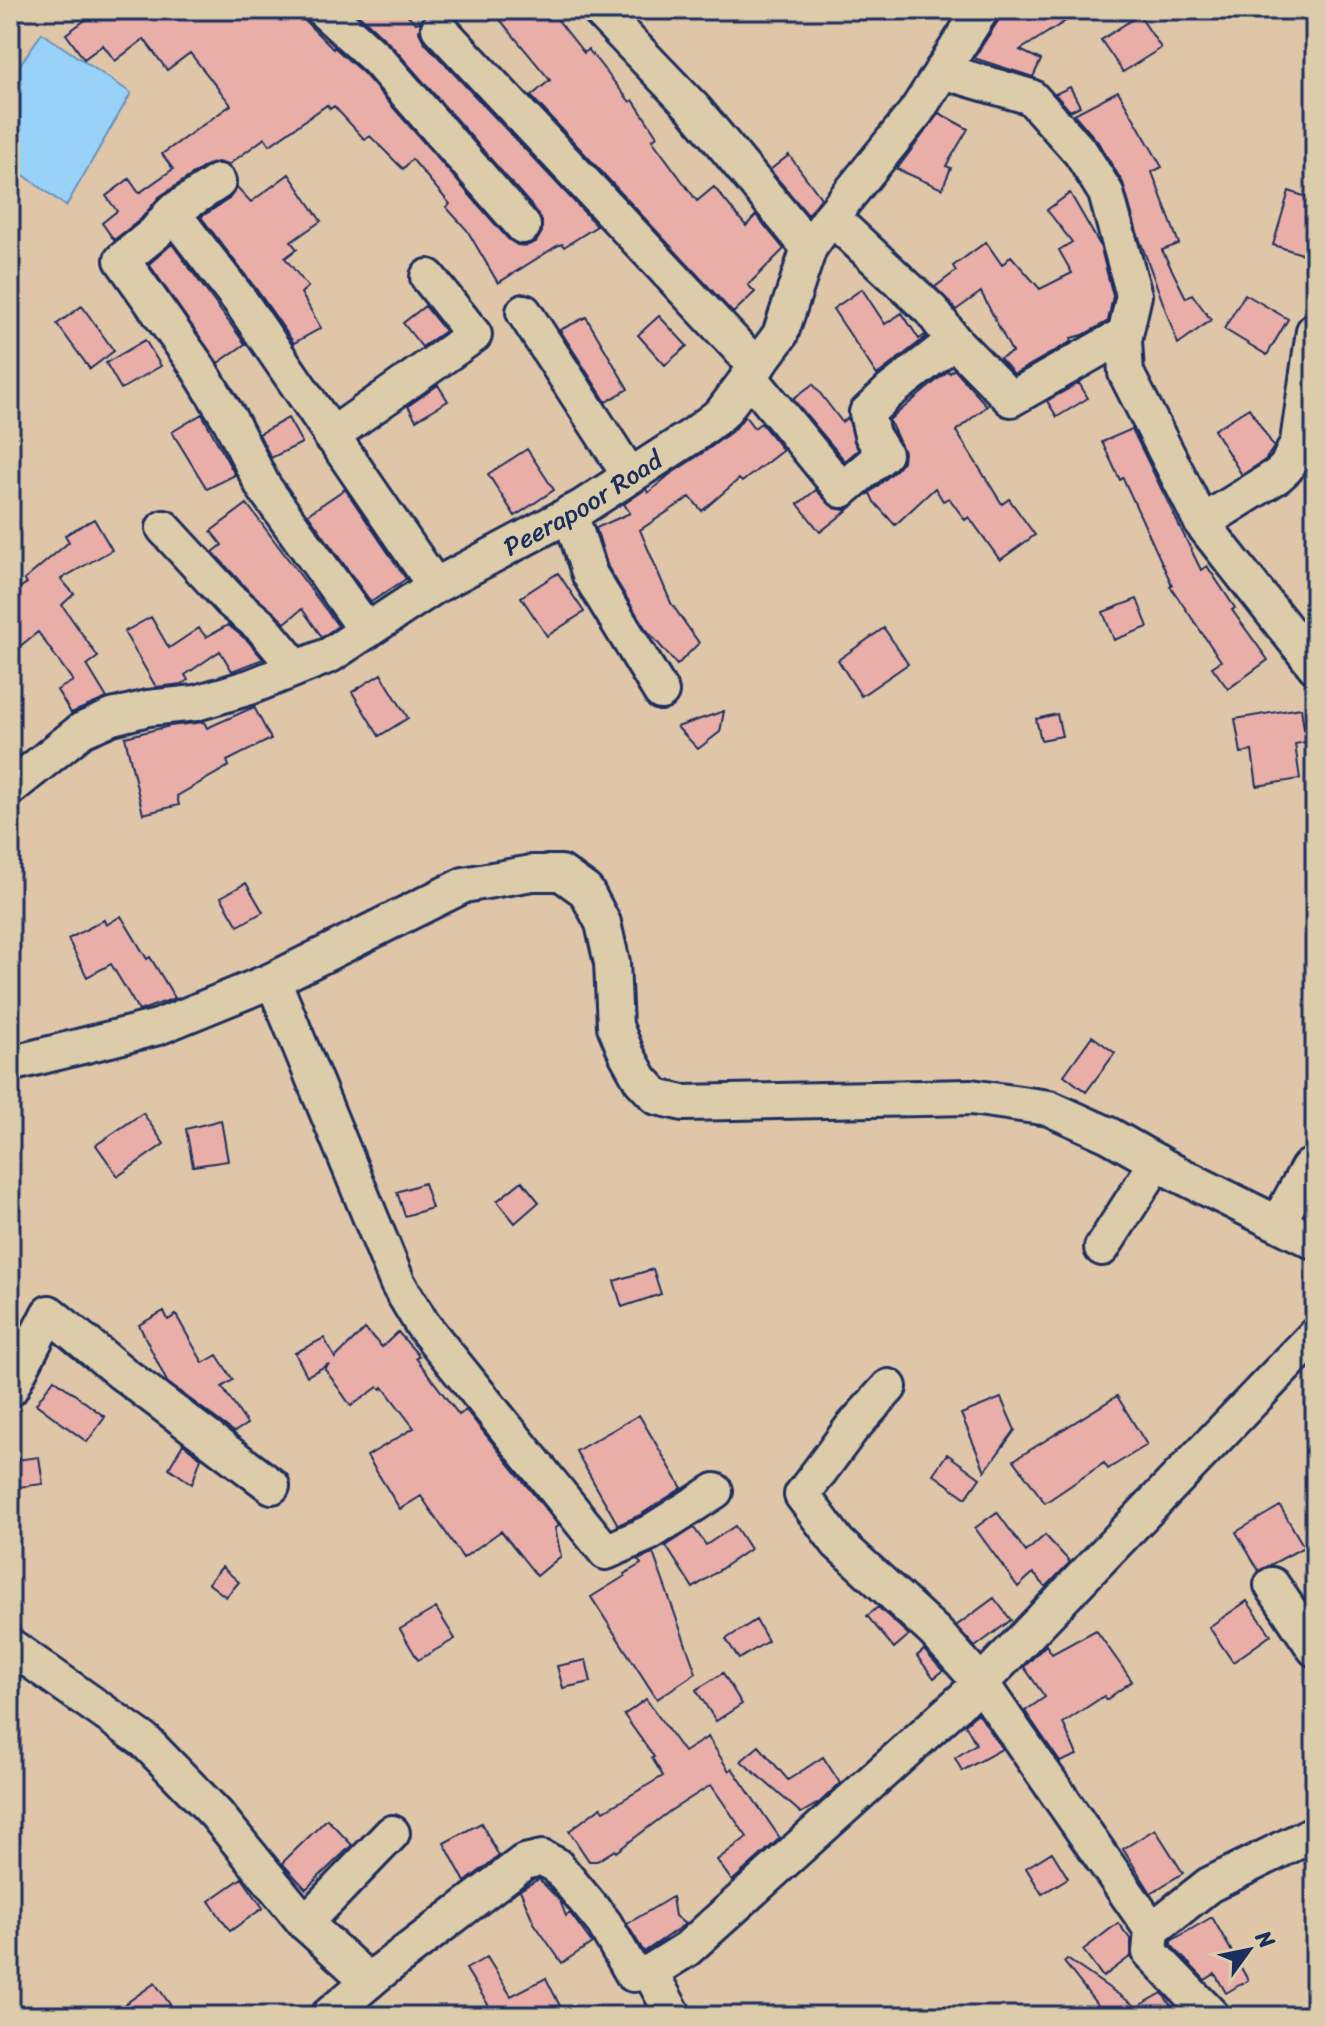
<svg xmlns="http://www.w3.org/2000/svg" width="1325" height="2026" viewBox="0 0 1325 2026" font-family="Sriracha,sans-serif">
<rect width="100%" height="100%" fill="#dfc6a9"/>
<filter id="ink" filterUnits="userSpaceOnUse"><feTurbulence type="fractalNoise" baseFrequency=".0125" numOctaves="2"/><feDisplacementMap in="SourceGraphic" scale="16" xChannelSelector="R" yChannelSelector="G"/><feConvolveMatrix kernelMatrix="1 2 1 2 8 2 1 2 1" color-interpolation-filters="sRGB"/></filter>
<g filter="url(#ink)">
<path fill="#99d2f9" stroke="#6791bb" stroke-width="2" d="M42,33l89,60 -65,113 -56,-41v-86z"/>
<path fill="#e9aea8" stroke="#1b2f5e" stroke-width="2" d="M99,10h195l39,39 1,-2 30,27 144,165 9,6 9,1 10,-4 6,-10v-11l-4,-8 -145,-166 -36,-34 2,-3h43l14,13 5,-2 -2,11 5,10 173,184 -33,21 -2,-3 -5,2 -59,37 -31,-53 -21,-23 4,-3 -38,-45 -9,10 -33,-33 -5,4 -31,-34 -4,3 -3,-4 -57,40 -5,-7 -37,27 -10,-3 -11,3 -48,32 -18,22 -27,21 -12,-17 15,-12 -11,-15 23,-17 10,14 34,-24 -11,-15 69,-49 -41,-52 -23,17 -23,-31 -29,22 -12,-16 -19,14 -18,-25z
M492,10h58l34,43 4,-4 42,53 3,-2 24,36 -5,4 45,61 17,-14 32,39 10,-11 28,34 -36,36 7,7 -22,21 -202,-217 19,-16z
M1001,10h82l-63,40 21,10 -8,17 -59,-19 24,-37z
M1139,15l22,33 -38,24 -22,-32z
M1070,87l10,19 -10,5 -15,-17z
M1118,91l44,76 -10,5 27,72 -17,6 24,48 6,-4 19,26 -33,24 -41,-112 -14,-49 -25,-41 -24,-28z
M939,113l29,16 -22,37 5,2 -9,21 -45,-20z
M789,155l32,43 -13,17 -38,-45z
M289,174l32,47 -30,21 6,7 -12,9 23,29 -7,6 20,35 -27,15 -37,-53 -56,-73 28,-18 8,-12 14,15z
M1289,191l26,9v58l-42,-13z
M1070,193l30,52 13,51 -5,25 -25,14 -12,3 1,3 -58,33 -14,-16 12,-6 -31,-60 -25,18 -21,-23 21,-16 -3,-5 33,-24 16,23 9,-9 29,33 32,-16 -13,-23 13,-8 -25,-32z
M172,244l73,100 -27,19 -69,-99z
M862,289l23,35 17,-11 17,26 6,-4 1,2 -49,38 -44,-66z
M1245,294l43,25 -21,36 -43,-26z
M82,306l32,45 -24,18 -33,-45z
M425,306l20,25 -23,16 -19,-24z
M659,316l28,30 -22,19 -27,-30z
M586,317l42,72 -22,13 -46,-72z
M145,340l16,26 -40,23 -15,-26z
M954,369l33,37 -31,25 46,73 7,-5 26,36 -35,25 -31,-43 -4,3 -16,-22 -6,3 -8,-13 -40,37 -21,-23 -4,-9 -3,2 30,-26 6,-8 1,-9 -15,-32 59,-49 2,2z
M1079,383l9,15 -31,19 -10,-16z
M813,384l29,38 6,-4 10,32 -13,11 -52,-62z
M438,385l10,16 -32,19 -8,-14z
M1249,408l25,39 -9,13 -23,15 -28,-45z
M202,414l33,61 -28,14 -35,-57z
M745,416l9,12 7,-5 22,27 -41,32 -3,-3 -37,32 -12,-14 -50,33 31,73 28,40 -22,22 -32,-37 -37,-61 -12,-39 34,-15 -6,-9 22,-15 2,4 21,-18 38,-25 28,-21z
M288,418l14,25 -31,15 -12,-24z
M1132,429l69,141 6,-4 28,42 -3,2 36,50 -40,29 -16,-22 9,-6 -51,-75 2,-1 -49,-107 -3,2 -18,-38z
M527,449l27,41 -39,26 -27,-42z
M345,489l61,90 -35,23 -63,-88z
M816,490l18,18 11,2 8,-4 -33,26 -22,-28z
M247,504l91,122 -16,11 -20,-28 -17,14 -40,-36 -32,-35 9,-7 -11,-14z
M94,519l18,31 -51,29 13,15 -12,11 36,52 -11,8 20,33 -36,15 -14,-23 16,-9 -35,-49 -28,22v-60l17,-11 -3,-3 45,-38 -4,-7z
M558,573l26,39 -37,24 -26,-39z
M1137,599l11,28 -34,13 -11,-28z
M151,617l18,31 30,-20 7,9 22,-12 20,16 15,18 -31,12 -12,-20 -35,24 3,5 -6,4 -26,3 -32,-55z
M884,628l24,36 -47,32 -23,-36z
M381,674l27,44 -29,18 -27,-44z
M254,707l17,32 -44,22 2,5 -52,30 2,9 -36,9 -18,-77 45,-11 34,-4 3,6z
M1301,708l5,34 -11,2 5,35 -43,7 -5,-35 -11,2 -6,-34z
M724,711l-4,21 -22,17 -21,-22z
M1057,714l5,22 -21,4 -5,-21z
M246,883l17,29 -25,14 -17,-29z
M121,916l26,43 3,-2 25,41 -36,13 -28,-47 -24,13 -19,-38 36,-19 2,5z
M1092,1036l23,17 -29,39 -22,-17z
M143,1113l21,31 -46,32 -22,-31z
M221,1120l7,41 -35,5 -7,-37z
M522,1181l17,21 -24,21 -18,-22z
M424,1183l8,25 -27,8 -8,-24z
M653,1269l8,25 -39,13 -8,-26z
M164,1311l4,9 8,-5 27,48 14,-8 16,25 -11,7 25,37 -13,8 -67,-50 -28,-57z
M365,1329l17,18 16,-15 21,24 -3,2 43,57 7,-5 93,116 -4,2 6,28 -24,20 -36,-45 -38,27 -42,-62 -21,13 -33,-53 47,-28 -31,-41 -2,2 -3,-2 -27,19 -26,-37 4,-5 -22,12 -12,-23 29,-15 11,20z
M54,1379l51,38 -18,25 -51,-38z
M1117,1396l30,49 -39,24 -4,-6 -59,40 -31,-43z
M1001,1398l14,32 -30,41 -24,-57z
M639,1415l43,73 -42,27 -22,10 -42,-74z
M183,1444l18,14 -9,26 -23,-16z
M947,1454l33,24 -14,20 -33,-24z
M39,1457l4,27 -25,3 -3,-27z
M1280,1506l24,41 -45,24 -23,-39z
M997,1512l29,40 19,-17 25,27 -24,25 -13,-14 -15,14 -43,-59z
M735,1526l15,23 -57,39 -27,-42 28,-18 12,17z
M653,1553l43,120 -39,26 -66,-102 34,-21 -1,-2 17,-10 -3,-4z
M222,1567l17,15 -13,15 -18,-14z
M994,1598l17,22 -36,27 -19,-21z
M1247,1601l24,34 -38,27 -24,-35z
M878,1607l31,28 -15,13 -27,-32z
M436,1608l19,31 -37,21 -18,-31z
M756,1620l12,21 -29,18 -13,-20z
M1096,1630l36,51 -26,19 -2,-4 -41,27 14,32 -17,7 -35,-51 20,-14 -21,-30 22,-22 6,9z
M924,1650l19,21 -9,7 -17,-22z
M586,1660l5,22 -28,6 -6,-22z
M723,1673l19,31 -26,17 -20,-31z
M646,1699l38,53 24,-15 21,34 3,-3 48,70 -48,43 -15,-21 30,-23 -36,-52 -41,26 -54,41 -1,-2 -18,11h-8l-20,-30 32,-24 3,4 59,-35 -11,-18 2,-1 -30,-42z
M978,1713l24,36 -40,22 -7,-13 21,-14 -11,-20z
M759,1746l29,34 35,-23 17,26 -20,19 -19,11 -60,-52z
M327,1819l25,26 -46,44 -24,-26z
M481,1823l18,33 -34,26 -21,-39z
M1155,1829l28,44 -32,20 -28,-44z
M1052,1852l16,26 -26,16 -16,-26z
M242,1878l21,30 -33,23 -21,-30z
M539,1879l21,22 6,15 4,-3 22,30 -30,20 -28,-40 -14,-33z
M672,1897l3,19 10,8 -41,28 -17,-28z
M1212,1917l36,63 -22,13 -11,-19 -10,6 -34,-35v-4z
M1118,1923l13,17v16l-28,21 -20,-27z
M487,1957l24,39 35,-18 19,38h-96l20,-10 -23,-37z
M1067,1959l70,48 25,-14 16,23h-72l-42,-54z
M155,1983l23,33h-70z"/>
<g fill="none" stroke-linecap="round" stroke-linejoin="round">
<defs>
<g id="minor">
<path d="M323,10l55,50 145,166"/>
<path d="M599,10l96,100 114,138"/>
<path d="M439,28l318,339"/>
<path d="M942,71l89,26 50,56 25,40 28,102 -10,45 2,33 76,150 113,143"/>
<path d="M218,182l-46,30 -17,21 -33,27 73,103 36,59 32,64 104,145"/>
<path d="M172,212l69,90 194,284"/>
<path d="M524,312l106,164"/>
<path d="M954,341l57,58 114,-65"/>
<path d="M749,376l93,114 42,-36 -12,-19 -5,-22 23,-22 64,-50 -22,-30 -101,-94"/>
<path d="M331,436l143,-101 -46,-58"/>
<path d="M570,513l20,62 71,117"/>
<path d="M1202,523l75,-47 9,-8 12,-26 16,-111"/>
<path d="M164,528l67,73 31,26 34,41"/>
<path id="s1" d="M10,788l72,-58 30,-13 36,-9 48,-5 54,-16 80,-32 105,-69 146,-78 114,-74 27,-21 58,-78 29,-87 22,-31 85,-105 65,-102"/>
<path d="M273,980l125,304 24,40 184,228 43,-19 66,-42"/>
<path d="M10,1064l148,-37 115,-47 191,-95 68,-12h29l25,18 17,32 9,40 3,63 12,29 14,25 16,17 26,6 288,-6 78,11 60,27 65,37 141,70"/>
<path d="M1278,1223l30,-55 7,-4"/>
<path d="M1102,1248l55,-86"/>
<path d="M889,1387l-38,42 -49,66 36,48 97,89 46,51 171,247"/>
<path d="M10,1389l39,-76 73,60 150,113"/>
<path d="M1272,1585l43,64"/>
<path d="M10,1646l135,95 71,73 89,109 64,58"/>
<path d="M305,1923l87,-90"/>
<path d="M650,1972l24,44"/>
<path d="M328,2016l52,-44 144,-110 18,-4 14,7 48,58 29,51 17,-2 37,-23 294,-266 334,-348"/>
<path d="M1212,2016l-62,-64 2,-22 57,-45 106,-52"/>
</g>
</defs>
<use href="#minor" stroke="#1b2f5e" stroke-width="40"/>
<use href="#minor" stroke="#ddcca9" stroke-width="34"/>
</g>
</g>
<g text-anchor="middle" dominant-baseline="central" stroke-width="8" stroke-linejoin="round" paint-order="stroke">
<g font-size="26" fill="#1b2f5e" stroke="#ddcca9">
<text stroke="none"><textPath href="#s1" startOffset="648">Peerapoor Road</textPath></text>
</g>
</g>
<rect width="1325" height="2026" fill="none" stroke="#ddcca9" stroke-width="40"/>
<rect x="20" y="20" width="1285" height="1986" fill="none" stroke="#1b2f5e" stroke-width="3" filter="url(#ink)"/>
<g transform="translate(1249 1950) rotate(57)" stroke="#ddcca9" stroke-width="6" paint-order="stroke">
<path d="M0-6L14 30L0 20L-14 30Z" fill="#1b2f5e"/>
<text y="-12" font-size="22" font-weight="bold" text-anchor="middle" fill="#1b2f5e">N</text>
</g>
</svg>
